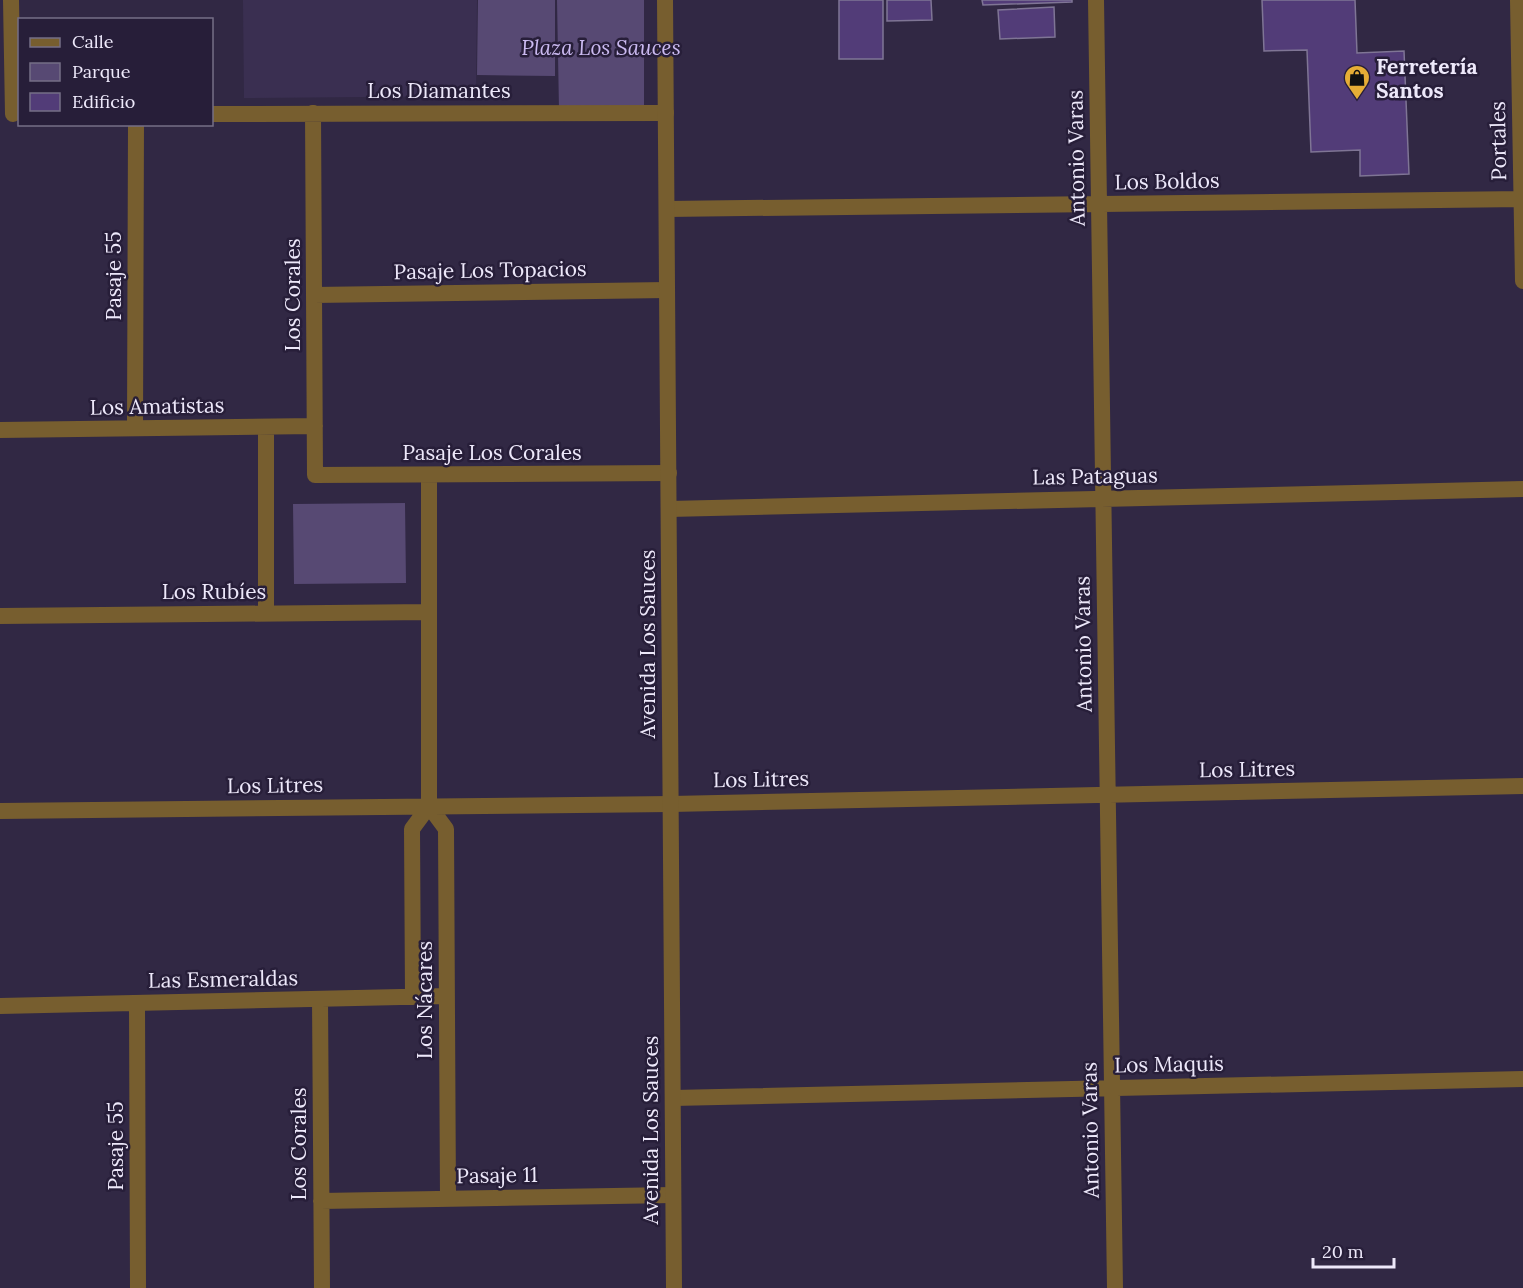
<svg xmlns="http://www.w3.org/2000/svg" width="1523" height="1288" viewBox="0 0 1523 1288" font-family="Lora,serif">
<rect width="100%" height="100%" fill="#312844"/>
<path fill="#3a2f51" d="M243,0h234l-1,96 -232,2z"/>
<path fill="#574973" d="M478,0h77v76l-78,-1z
M557,0h87v109l-85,1z
M405,503l1,80 -112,1 -1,-80z"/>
<path fill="#523c78" stroke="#7f7595" stroke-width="1.5" d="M839,0h44v59h-44z
M887,0h44l1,20 -45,1z
M982,0h90v2l-89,3z
M1262,0h93l2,53 47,-2 5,123 -49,2v-26l-49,2 -4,-102 -43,1z
M1054,7l1,30 -55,2 -2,-29z"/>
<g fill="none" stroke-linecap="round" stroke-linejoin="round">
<path stroke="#775e2f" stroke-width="16" d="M11,0l2,114
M1096,0l19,1288
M1518,0l5,281
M313,113l2,362 354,-2
M212,114l454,-1
M667,209l856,-10
M314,295l353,-5
M135,428l1,-304
M0,430l315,-4
M669,509l854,-20
M266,613v-186
M0,616l429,-4
M429,806l17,23 2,370
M0,811l671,-7 852,-18
M413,997l-1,-168 17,-23v-331
M320,999l2,289
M137,1003l1,285
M0,1006l446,-10
M673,1098l850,-19
M321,1201l352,-6"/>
<path stroke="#775e2f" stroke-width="16" d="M665,0l9,1288"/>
</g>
<defs>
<symbol id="shop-pin" viewBox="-11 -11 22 30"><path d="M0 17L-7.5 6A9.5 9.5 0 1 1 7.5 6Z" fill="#e6ad36" stroke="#271e39"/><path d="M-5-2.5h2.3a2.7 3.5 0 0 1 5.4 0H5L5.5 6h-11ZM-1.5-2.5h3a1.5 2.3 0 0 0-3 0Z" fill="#111"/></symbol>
</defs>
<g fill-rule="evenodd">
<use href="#shop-pin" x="1342" y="63" width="30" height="40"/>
</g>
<g text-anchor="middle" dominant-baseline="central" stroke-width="5" stroke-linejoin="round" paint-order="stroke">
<g font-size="21" font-style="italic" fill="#cbbaf1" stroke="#271e39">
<text x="601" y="47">Plaza Los Sauces</text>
</g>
<g font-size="21" font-weight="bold" fill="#ede8fa" stroke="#271e39" text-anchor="start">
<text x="1376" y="66">Ferretería<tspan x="1376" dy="24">Santos</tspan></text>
</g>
<g font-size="21" fill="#ede8fa" stroke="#271e39">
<text x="439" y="90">Los Diamantes</text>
<text transform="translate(1498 141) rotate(-91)">Portales</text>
<text transform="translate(1076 158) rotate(-91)">Antonio Varas</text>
<text transform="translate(1167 181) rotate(-1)">Los Boldos</text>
<text transform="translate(490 270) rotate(-1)">Pasaje Los Topacios</text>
<text transform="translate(113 276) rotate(-90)">Pasaje 55</text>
<text transform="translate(292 295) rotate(-90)">Los Corales</text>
<text transform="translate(157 406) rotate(-1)">Los Amatistas</text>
<text x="492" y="452">Pasaje Los Corales</text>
<text transform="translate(1095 476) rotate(-1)">Las Pataguas</text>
<text x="214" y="591">Los Rubíes</text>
<text transform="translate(647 644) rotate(-90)">Avenida Los Sauces</text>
<text transform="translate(1083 644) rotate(-91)">Antonio Varas</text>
<text transform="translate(1247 769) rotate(-1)">Los Litres</text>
<text transform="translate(761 779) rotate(-1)">Los Litres</text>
<text transform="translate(275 785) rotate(-1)">Los Litres</text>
<text transform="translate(223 979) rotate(-1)">Las Esmeraldas</text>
<text transform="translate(424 1000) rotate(-90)">Los Nácares</text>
<text transform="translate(1169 1064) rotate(-1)">Los Maquis</text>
<text transform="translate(650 1130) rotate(-90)">Avenida Los Sauces</text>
<text transform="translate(1090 1130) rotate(-91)">Antonio Varas</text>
<text transform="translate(298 1144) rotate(-90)">Los Corales</text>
<text transform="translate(115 1146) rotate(-90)">Pasaje 55</text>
<text transform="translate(497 1175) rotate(-1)">Pasaje 11</text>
</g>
</g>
<rect x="18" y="18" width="195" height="108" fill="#271e39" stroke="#766f86" stroke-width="1.5"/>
<rect x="30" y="38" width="30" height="9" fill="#775e2f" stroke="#766f86" stroke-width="1.5"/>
<text x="72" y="48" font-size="18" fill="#ede8fa">Calle</text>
<rect x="30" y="63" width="30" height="18" fill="#574973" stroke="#766f86" stroke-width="1.5"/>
<text x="72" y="78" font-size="18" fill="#ede8fa">Parque</text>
<rect x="30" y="93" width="30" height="18" fill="#523c78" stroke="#766f86" stroke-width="1.5"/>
<text x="72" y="108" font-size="18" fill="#ede8fa">Edificio</text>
<path d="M1313 1258v9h81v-9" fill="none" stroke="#ede8fa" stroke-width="3"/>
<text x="1322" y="1258" font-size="18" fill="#ede8fa" stroke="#271e39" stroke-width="4.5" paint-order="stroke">20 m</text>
</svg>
